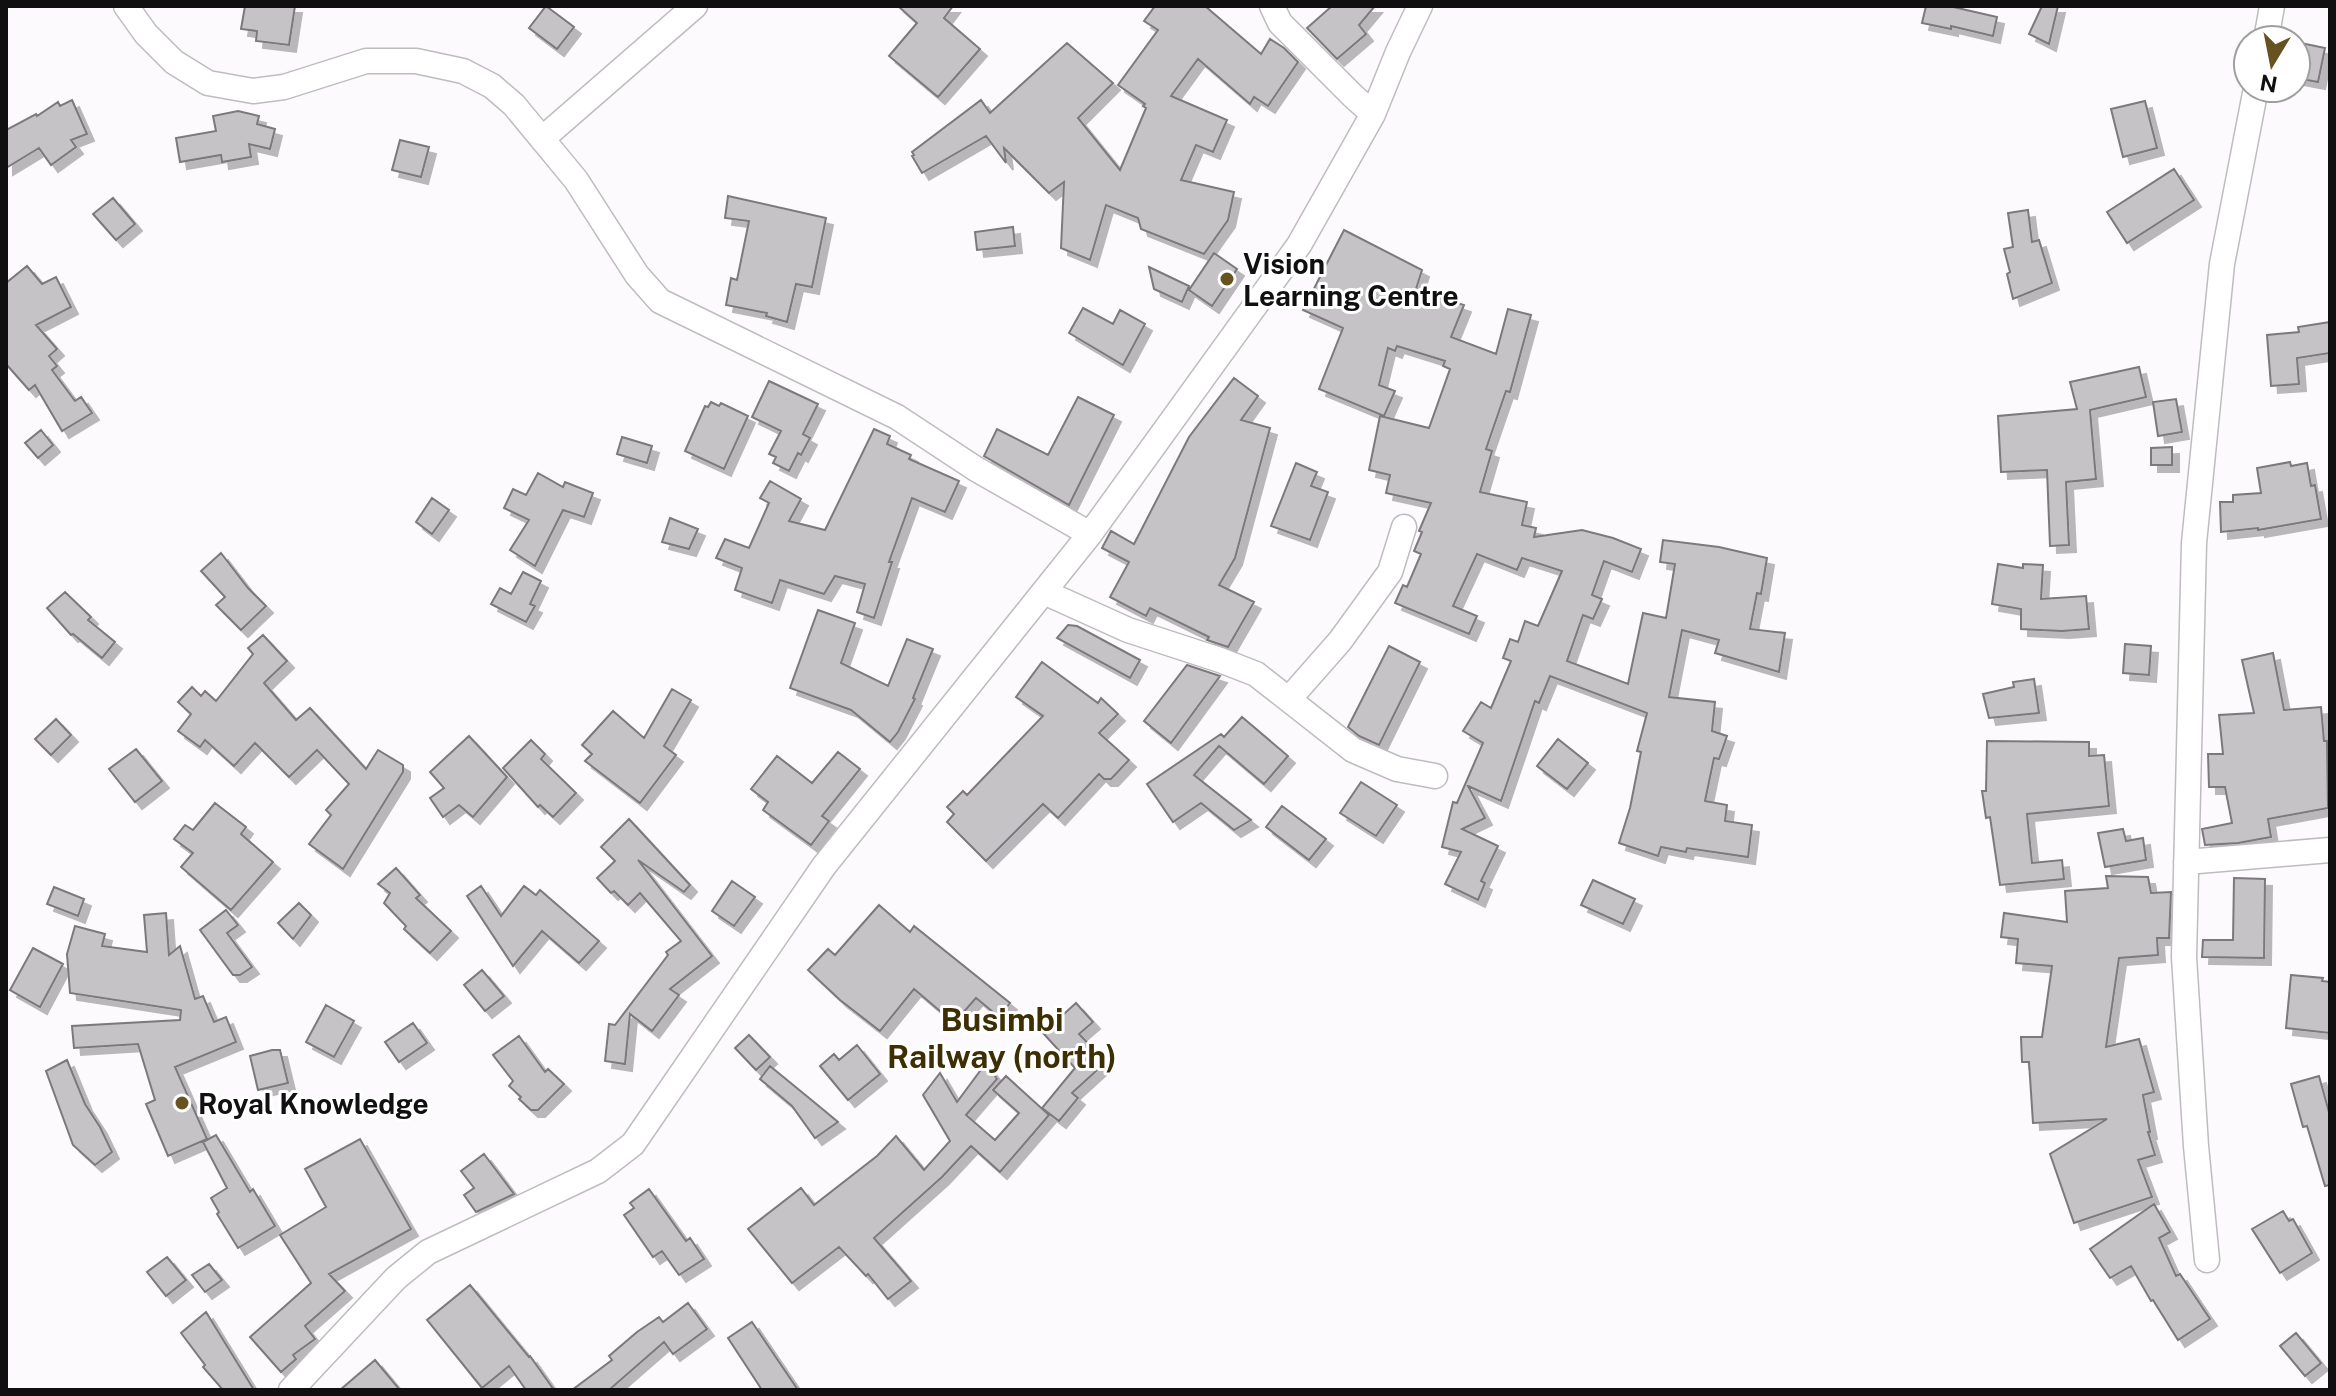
<svg xmlns="http://www.w3.org/2000/svg" width="2336" height="1396" viewBox="0 0 2336 1396" font-family="'Public Sans',sans-serif">
<defs>
<filter id="shadow"><feDropShadow dx="7" dy="7" stdDeviation="0" flood-color="#0004"/></filter>
</defs>
<rect width="100%" height="100%" fill="#fdfafe"/>
<path fill="#c6c3c7" stroke="#7c797d" stroke-width="2" filter="url(#shadow)" d="M245,6h50l-6,39 -33,-4 1,-10 -16,-2z
M546,6l28,21 -17,22 -28,-21z
M898,6h55l-9,12 36,31 -42,48 -49,-41 28,-33z
M1155,6h50l56,48 9,-15 14,9 14,14 -30,44 -14,-9 -4,7 -52,-45 -27,37 56,24 -14,32 -17,-7 -15,35 53,12 -6,28 -24,34 -63,-25 -3,-11 -32,-13 -16,55 -29,-12 3,-66 -15,11 -45,-45 2,15 -20,-27 -64,37 -10,-17 2,-1 -2,-3 69,-52 9,13 77,-70 46,40 -35,35 42,52 26,-62 -3,-2 2,-2 -27,-19 40,-55 -14,-9z
M1332,6h43l-16,19 7,9 -29,25 -30,-31z
M1926,6h23l48,11 -4,19 -42,-10v3l-29,-6z
M2042,6h16l-9,38 -20,-10z
M2296,42l29,6 -7,34 -22,-4z
M72,100l15,34 -16,6 5,7 -25,18 -12,-17 -33,20v-38l30,-16 1,2 21,-14 2,4z
M2145,101l12,47 -34,9 -12,-48z
M238,111l21,5 -2,8 18,5 -5,20 -21,-5 2,13 -29,5 -1,-7 -41,7 -4,-24 40,-7 -3,-15z
M400,140l29,7 -8,30 -29,-7z
M2174,169l20,31 -67,43 -20,-31z
M728,196l98,22 -14,69 -16,-3 -9,38 -21,-6 1,-3 -41,-8 5,-27 6,2 12,-59 -24,-3z
M113,198l22,26 -19,16 -23,-26z
M2028,210l4,32 7,-2 13,43 -39,16 -6,-25 3,-2 -6,-23 9,-2 -5,-34z
M1013,227l2,19 -38,4 -2,-18z
M1344,230l78,40 -6,19 48,16 -13,32 45,17 12,-45 23,6 -21,77 -4,-1 -20,58 6,2 -12,41 47,10 -5,23 14,3 -2,9 48,-7 31,8 28,11 -9,23 -28,-11 -12,34 10,4 -9,20 -10,-4 -16,46 61,23 15,-71 23,5 9,-54 -15,-2 3,-22 56,7 48,11 -6,36 -4,-1 -7,36 35,4 -6,39 -64,-19 4,-13 -37,-10 -13,67 46,5 -3,29 15,5 -8,23 -5,-1 -9,43 22,4 -2,16 27,4 -4,32 -61,-9 -1,4 -25,-5 -3,9 -39,-13 11,-35 11,-56 -4,-1 10,-38 -97,-37 -11,27 -4,-2 -34,100 -33,-15 17,32 -23,11 36,17 -17,35 4,2 -7,17 -33,-16 16,-32 -19,-5 11,-45 4,1 26,-60 -20,-12 18,-29 10,6 20,-47 -8,-3 7,-19 8,3 7,-21 13,5 24,-55 -40,-13 -5,12 -40,-16 -24,52 24,10 -8,18 -74,-31 8,-18 4,2 14,-33 -7,-3 8,-19 -3,-1 12,-28 -45,-10 4,-18 -21,-5 11,-54 49,12 21,-59 -7,-3 2,-5 -48,-15 -2,5 -7,-3 -9,37 16,6 -11,25 -65,-27 24,-61 -40,-18z
M1214,253l23,16 -25,37 -23,-16z
M27,266l15,18 14,-7 15,30 -35,18 21,24 -8,7 8,10 -5,4 23,31 6,-4 11,16 -30,18 -27,-46 -6,5 -23,-26v-81z
M1149,267l40,19 -7,16 -28,-13z
M1083,308l30,16 7,-14 25,14 -22,41 -54,-32z
M2330,322v31l-33,5 2,26 -28,2 -4,-51 32,-3 -1,-5z
M2139,367l7,30 -56,13 6,69 -30,3 3,63 -19,1 -3,-76 -46,2 -3,-56 79,-7 -7,-27z
M1234,378l24,18 -17,24 29,8 -35,130 -16,27 35,17 -26,45 -21,-7 2,-3 -59,-29 -4,8 -36,-19 19,-35 -27,-14 9,-17 23,13 55,-107z
M769,381l49,23 -15,30 7,4 -9,17 -3,-2 -9,18 -16,-8 3,-6 -7,-3 12,-23 -29,-14z
M1078,397l36,18 -45,90 -85,-49 13,-27 51,26z
M2176,399l6,33 -24,4 -5,-34z
M711,402l8,4 2,-3 27,13 -24,53 -39,-18 20,-45 3,1z
M874,429l16,7 -3,8 24,11 -2,4 50,22 -14,31 -33,-14 -23,64h3l-18,56 -17,-6 8,-28 -30,-8 -11,18 -44,-14 -8,23 -37,-13 7,-22 -26,-10 9,-19 24,9 20,-45 -9,-5 10,-17 31,18 -12,22 36,9z
M41,430l12,15 -15,13 -13,-15z
M622,437l30,9 -5,17 -30,-9z
M2172,447v18h-21v-17z
M2290,462l1,4 16,-3 4,23 4,-1 6,34 -63,11v-2l-37,4 -1,-30h13v-7l28,-2 -4,-25z
M1296,463l21,9 -6,14 17,6 -18,48 -39,-14z
M538,473l25,14 2,-5 28,11 -9,24 -21,-7 -28,56 -25,-16 19,-30 -25,-12 9,-19 13,6z
M432,498l17,12 -17,24 -16,-12z
M670,518l28,11 -9,20 -27,-7z
M221,553l27,35 18,18 -25,24 -25,-25 9,-8 -24,-26z
M1998,564l25,4v-4l20,1 -2,34 45,-3 3,33 -27,2 -41,-2v-20l-29,-5z
M523,572l18,9 -11,23 5,2 -9,16 -35,-18 9,-16 11,6z
M65,592l26,25 -3,3 27,22 -13,16 -29,-24 -2,1 -24,-27z
M818,610l37,13 -14,40 47,23 19,-47 26,10 -20,49 2,1 -17,33 -8,10 -39,-32 -61,-22z
M1068,625l9,1 63,34 -10,18 -73,-40z
M263,635l24,26 -23,22 32,37 14,-12 56,61 12,-19 25,15v7l-60,97 -34,-25 22,-29 -5,-5 23,-26 -32,-34 -28,27 -34,-34 -21,23 -29,-26 -5,7 -22,-16 13,-17 -13,-12 14,-15 9,9 4,-5 11,10 37,-47 -5,-6z
M2125,644l26,2 -2,29 -26,-2z
M1389,646l31,16 -41,83 -20,-9 -11,-9z
M2273,653l11,57 37,-3 3,34h3l1,67 -60,11 3,18 -33,6 -33,2 -3,-16 30,-6 -7,-36h-16l-1,-33h15l-4,-39 35,-2 -12,-53z
M1042,662l56,41 3,-5 17,16 -19,19 30,27 -18,19h-7l-5,-5 -41,44 -15,-14 -57,57 -39,-39 7,-8 -7,-7 16,-16 4,4 76,-79 -27,-19z
M1187,665l33,11 -49,67 -27,-22z
M2034,679l5,34 -50,5 -6,-24 31,-7 -1,-5z
M672,689l19,11 -27,46 12,9 -36,48 -55,-42 7,-7 -10,-9 31,-34 31,27z
M1242,717l46,39 -24,28 -45,-38 -25,29 57,45 -17,10 -33,-27 -28,19 -26,-38 74,-50 3,3z
M56,719l15,16 -20,20 -16,-16z
M469,736l38,41 -34,40 -14,-12 -16,12 -13,-19 14,-10 -14,-16z
M1558,739l30,24 -21,26 -30,-23z
M531,740l14,14 -4,5 35,34 -23,24 -13,-12 -2,2 -35,-39z
M1987,741l102,1v14l15,-1 5,51 -82,8 5,49 30,-3 2,19 -64,6 -10,-68 -4,1 -4,-27h4z
M136,749l26,32 -27,21 -26,-33z
M838,752l22,17 -38,47 7,5 -18,24 -48,-35 5,-8 -17,-13 26,-33 35,27z
M1361,782l36,23 -21,31 -36,-23z
M215,803l31,24 -5,7 32,28 -42,48 -50,-43 12,-14 -19,-14 11,-14 8,5z
M1282,806l44,33 -17,21 -43,-33z
M629,819l61,66 -6,7 -46,-32 74,96 -42,33 9,6 -27,36 -22,-17 -5,50 -20,-3 4,-37 6,1 53,-70 -2,-3 15,-11 -41,-48 -12,12 -14,-14 -3,2 -14,-15 18,-17 -14,-14z
M2123,829l3,12 17,-3 3,22 -41,7 -7,-34z
M396,868l24,27 -4,3 35,33 -21,22 -26,-24 2,-3 -22,-23 6,-10 -12,-9z
M2106,876l42,1 3,16 20,-1 -2,46h-12l1,17 -39,3 -13,89 33,-8 15,53 -11,3 7,37h-2l7,23 -17,5 14,37 -78,26 -24,-69 57,-35 -74,4 -4,-61h-7l-1,-25h21l10,-71 -36,-3 2,-24 -17,-2 3,-24 63,9 -2,-31 43,-3z
M2234,878l31,1 -1,79 -62,-1 1,-17h30z
M1593,880l42,19 -12,25 -42,-19z
M732,881l23,16 -21,29 -22,-15z
M481,886l20,30 23,-30 12,9 4,-5 59,51 -20,22 -37,-32 -29,35 -46,-70z
M54,887l30,12 -6,17 -31,-12z
M299,903l12,12 -18,24 -15,-16z
M879,905l31,27 4,-6 96,77 -11,14 -23,-19 -22,25 -40,-34 -34,42 -40,-31 -32,-30 20,-21 7,6z
M226,910l12,15 -11,8 25,34 -12,8h-7l-33,-45z
M166,913l3,42 11,-9 15,53 8,-3 11,26 12,-5 10,25 -61,25 32,72 -39,17 -22,-52 9,-4 -17,-56 -64,4 -2,-22 108,-6 1,-10 -111,-17 -3,-39 8,-28 30,8 -3,12 45,6 -3,-37z
M33,948l30,16 -23,43 -30,-17z
M482,970l22,26 -19,15 -21,-26z
M2291,975l32,3 -1,3 8,1v51l-44,-5z
M1076,1003l17,19 -14,12 27,28 -34,31 6,5 -19,23 -17,-13 33,-40 -32,-35z
M326,1005l28,16 -20,36 -28,-15z
M413,1023l14,20 -28,19 -14,-20z
M749,1035l21,22 -14,13 -21,-22z
M519,1036l26,36 3,-3 16,15 -26,26h-7l-12,-11 2,-2 -12,-11 4,-5 -20,-26z
M857,1045l23,29 -32,26 -28,-34 14,-12 5,6z
M272,1050h8l8,33 -30,7 -8,-34z
M67,1060l18,44 15,23 12,25 -17,13 -22,-20 -27,-74z
M986,1063l11,16 -31,36 29,25 24,-27 -26,-23 13,-14 43,39 -49,57 -29,-26 -29,31 -68,61 37,43 -23,18 -20,-25 -2,2 -27,-29 -47,36 -44,-54 53,-41 13,17 63,-49 19,-20 28,34 26,-29 -27,-46 17,-22 17,29z
M770,1066l50,41 18,15 -23,16 -23,-32 -32,-27z
M2319,1076l11,40v69l-5,1 -18,-60 -4,1 -12,-43z
M216,1135l34,57 3,-3 22,37 -37,22 -21,-34 2,-2 -8,-14 16,-10 -24,-46z
M360,1139l51,90 -82,45 16,17 -40,35 10,13 -22,16 3,4 -15,13 -31,-35 61,-54 -31,-48 46,-28 -21,-38z
M484,1154l30,40 -38,18 -12,-17 10,-7 -13,-17z
M649,1189l37,52 4,-3 14,21 -25,16 -17,-24 -9,6 -29,-42 10,-7 -4,-5z
M2154,1204l16,28 -11,6 17,38 4,-2 30,45 -32,21 -25,-40 -2,1 -20,-35 -21,12 -20,-29z
M2283,1211l6,10 4,-2 19,34 -32,20 -28,-44z
M167,1257l19,23 -20,16 -19,-24z
M209,1264l13,16 -17,12 -13,-17z
M470,1285l59,72 1,-1 24,34h-28l-17,-24 -27,22 -55,-68z
M688,1303l19,26 -34,25 -9,-12 -55,48h-37l40,-30 -3,-4 28,-24 22,-15 4,5z
M206,1312l48,78h-31l-20,-23 2,-2 -24,-32z
M752,1322l46,68h-36l-34,-52z
M2296,1333l25,30 -16,13 -25,-30z
M375,1360l25,30h-60z"/>
<g fill="none" stroke-linecap="round" stroke-linejoin="round">
<defs>
<path id="street" d="M126,6l20,28 28,28 34,21 45,8 31,-4 82,-26h50l47,10 29,15 22,19 62,75 61,95 23,26 237,116 79,52 114,65
M1272,6l8,17 73,73 20,18
M2266,40l6,-34
M542,139l153,-133
M1044,592l84,38 92,30 36,14 97,76 44,19 38,7
M1289,699l51,-58 50,-69 14,-45
M2186,862l144,-12
M2207,1260l-11,-114 -12,-189 10,-414 28,-279 34,-176
M291,1390l105,-112 32,-26 170,-81 35,-27 191,-278 266,-332 209,-289 74,-131 25,-62 22,-46"/>
</defs>
<use href="#street" stroke="#bebcbf" stroke-width="27"/>
<use href="#street" stroke="#fff" stroke-width="24"/>
</g>
<g fill="#675321" stroke="#fff" stroke-width="3">
<circle cx="1227" cy="279" r="8"/>
<circle cx="182" cy="1103" r="8"/>
</g>
<g text-anchor="middle" dominant-baseline="central" stroke-width="6" stroke-linejoin="round" paint-order="stroke">
<g font-size="28" font-weight="bold" fill="#111011" stroke="#fff" text-anchor="start">
<text x="1243" y="263">Vision<tspan x="1243" dy="32">Learning Centre</tspan></text>
<text x="198" y="1103">Royal Knowledge</text>
</g>
<g font-size="32" font-weight="bold" fill="#3d2e04" stroke="#fff">
<text x="1002" y="1019">Busimbi<tspan x="1002" dy="37">Railway (north)</tspan></text>
</g>
</g>
<rect width="2336" height="1396" fill="none" stroke="#111011" stroke-width="16"/>
<g transform="translate(2272 64) rotate(190)"><circle r="38" fill="#ffffff" stroke="#a09fa0" stroke-width="2"/>
<path d="M0-6L14 30L0 20L-14 30Z" fill="#675321"/>
<text y="-12" font-size="22" font-weight="bold" text-anchor="middle" fill="#111011">N</text>
</g>
</svg>
